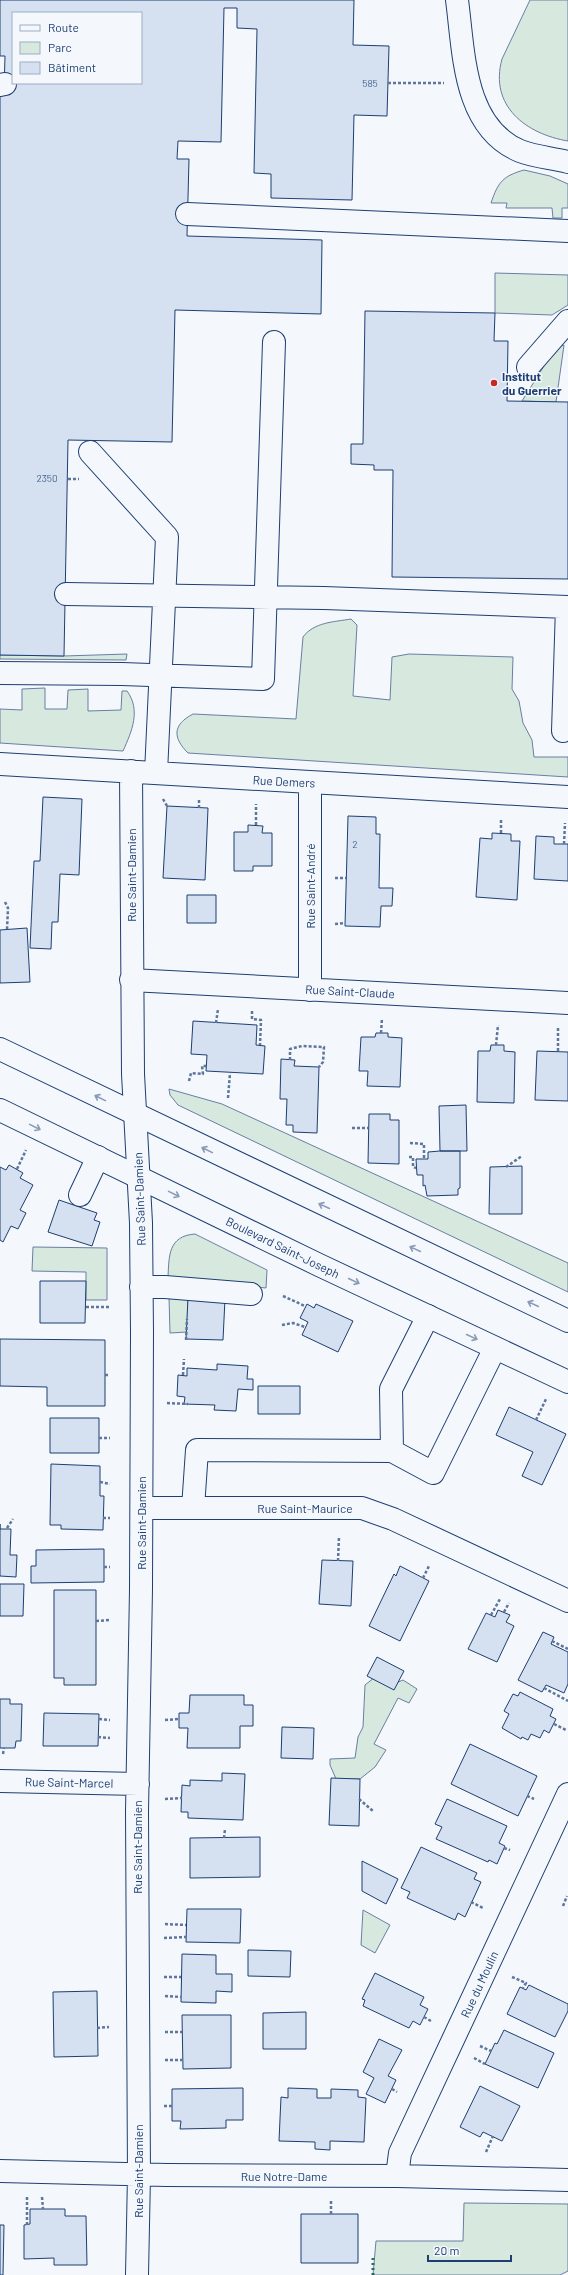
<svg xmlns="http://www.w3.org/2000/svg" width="568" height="2275" viewBox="0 0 568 2275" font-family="Barlow,sans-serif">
<rect width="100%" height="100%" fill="#f4f7fb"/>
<path fill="#d7e8df" stroke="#687fa3" d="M530,0h38v141c-42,-7 -79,-35 -66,-82z
M524,170l26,6 18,8v24h-6v10h-9l-1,-10h-46l1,-5h-16c7,-21 12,-27 33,-33z
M495,273l73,2v30l-16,10 -57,-2z
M564,345l-8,57 -34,-1 34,-54z
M351,619l6,6 -4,71 37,4 2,-43 17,-3 104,3 -1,32 7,12 4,22 9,17 2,17h34v20l-380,-24c-15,-15 -16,-28 5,-39l103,5 7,-82c11,-15 31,-15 48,-18z
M127,654l-1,6 -126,-1v-4l64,1z
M45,688v21h22l1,-19 20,-1v22l33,-1 1,-19h5c14,19 5,40 -4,60l-123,-8v-34l22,1v-21z
M169,1089l53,15 346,159v29l-390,-187 -8,-10z
M195,1234l72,36 -1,18 -98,-10c1,-22 0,-42 27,-44z
M33,1247l74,1v52h-21v-28l-54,-1z
M169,1297l19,1 -1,34 -17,1z
M375,1677l21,6 7,-3 14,9 -8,14 -11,-5 -24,46 12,6 -11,17 -15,12h-24l-6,-14v-6l25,-1 3,-21 5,-10 2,-42z
M363,1910l27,15 -15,28 -14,-8z
M464,2203l104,1v67l-8,4h-187l3,-34h87z"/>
<path fill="#d5e0f0" stroke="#1d3f73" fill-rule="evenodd" d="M0,0h354l-1,45 36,1 -2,70 -33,-1 -2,85 -81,-2v-24l-17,-1 3,-144 -20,-1v-20h-13l-3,134 -43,-1 -1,18h12l-2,77 135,4 -1,74 -146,-4 -3,132 -104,-2 -4,216 -64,-1v-562h4l1,-37h-5zM13,13h128v70h-128z
M365,311l130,2 -1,28h14l-1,60 61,1v177l-176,-2 1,-107h-19v-5l-23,-1v-20h12z
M43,797l39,2 -3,76 -19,-1 -2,48h-6l-1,27 -21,-1 4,-87h6z
M167,806l41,2 -3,72 -42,-2z
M348,816l28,1v17h4l-1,54h14l-1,18h-11l-1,21 -35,-1z
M248,825l15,1 -1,7h10v33h-19v5h-19v-39h14z
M492,833l19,1v7h9l-3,59 -41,-3 4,-59 12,1z
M536,836l18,1v7h14v37l-34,-2z
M187,895h29v28h-29z
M27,928l3,54 -30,1v-53z
M193,1021l64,4 -1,20 9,1 -2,28 -57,-3 1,-16 -16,-1z
M376,1033h12v4l14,1 -2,49 -33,-1 1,-15h-9l2,-34h14z
M491,1045h13v6l11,1 -1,51 -37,-1 1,-51h12z
M537,1051l31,1v49l-33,-1z
M281,1059l14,1 -1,6 25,1 -2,66 -24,-1v-7h-7l1,-26h-7z
M466,1105l1,46h-27l-1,-45z
M369,1114h21v6h9v44l-31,-1z
M440,1151h20v37l-2,1v6l-31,1 -2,-11 -2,1v-11h-6l-1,-16h12v-7z
M9,1165l14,8 -3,5 13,7 -13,25 6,3 -8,16 -7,-3 -8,16 -3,-2v-73l6,3z
M522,1166v48h-33l1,-47z
M59,1200l38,13 -3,7 6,2 -8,24 -44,-14z
M40,1281h46l-1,42h-45z
M188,1298l37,1 -2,41 -37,-1z
M307,1304l7,4 2,-4 37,17 -15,31 -36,-17 6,-13 -8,-4z
M0,1339l105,1v66h-58v-19l-47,-1z
M217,1364l31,2 -1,13h6v11l-15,-1 -2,22 -22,-1 1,-5 -31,-1 1,-7 -8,-1 1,-21 9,1v-8l30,2z
M258,1386h42v28h-42z
M509,1407l57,27 -24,51 -20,-9 11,-24 -37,-17z
M50,1418h49v35h-49z
M51,1464l49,2v30h4l-1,34 -42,-1v-4h-11z
M0,1524v5h11l-1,26h7l-1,22 -16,-1z
M104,1549v33l-73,1v-17h5v-16z
M322,1560l31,1 -2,45 -32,-2z
M400,1566l29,15 -29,60 -31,-15 25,-52 2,2z
M0,1584h24l-1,32h-23z
M54,1590h42v95h-32v-7h-10z
M498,1610l12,5 -4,7 8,4 -17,36 -29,-13 18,-36 9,4z
M543,1632l11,5 -3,7 17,8v32l-4,9 -18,-8 -4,7 -24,-12z
M377,1657l27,14 -10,19 -27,-14z
M520,1692l33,17 -3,7 6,3 -7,14 -5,-3 -4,8 -9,-4 -3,6 -6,-3 -1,2 -19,-11 7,-14 -5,-3 9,-17 5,2z
M190,1695h54v10h9v21h-13v22h-53l1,-20h-9v-15h10z
M0,1699h10v5h12l-1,37h-5l-1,7h-15z
M44,1713l55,1 -1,32h-55z
M282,1727l32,1 -1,31 -32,-1z
M470,1744l67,32 -19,40 -67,-32z
M222,1773l23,1 -2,46 -55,-2v-6h-7l1,-27 8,1v-6l32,1z
M331,1778l29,1 -1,47 -30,-1z
M447,1799l60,27 -8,17 6,3 -8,18 -8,-4 -1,2 -52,-23 6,-12 -7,-3z
M260,1837v40l-70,1v-40z
M421,1847l56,26 -3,6 7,3 -16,35 -7,-4 -3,7 -48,-22 3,-6 -9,-4z
M362,1861l36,18 -12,25 -24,-13z
M187,1909h54l-1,34 -54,-1z
M248,1950l43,1 -1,26 -42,-1z
M182,1954l34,1v19h16v18l-16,-1v12l-35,-1z
M375,1973l49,24 -4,8 8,4 -8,16 -7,-4 -4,7 -46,-22 2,-6 -3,-1z
M529,1985l39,19v7l-13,26 -48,-23 13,-27 6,3z
M97,1991l1,65 -44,1 -1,-65z
M306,2012v37h-43v-36z
M182,2015h49v53l-48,1z
M504,2030l50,23 -16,35 -53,-24 10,-21 2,1z
M379,2039l23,11 -14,26 8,4 -11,23 -19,-9 8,-16 -11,-6z
M480,2086l40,20 -18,35 -19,-9 -3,5 -20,-10z
M243,2088v32h-17v8l-46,1 1,-8h-9v-32z
M288,2088l29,1v9h14v-9l27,1v7l8,1 -2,44 -34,-1v9l-15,-1v-7l-36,-1 2,-44 7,1z
M30,2209h35v7h21l1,49h-33v-7l-30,1v-34l6,-1z
M301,2214h57v49h-57z
M0,2225h4l-1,50h-3z"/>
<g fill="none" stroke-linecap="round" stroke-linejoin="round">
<defs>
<path id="minor" d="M457,0c7,52 6,127 63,151 15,6 33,7 48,11
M0,85l5,-1
M187,214l381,17
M528,367l40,-46
M90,452l77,85 -11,236
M66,594l258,4 244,9
M0,673l122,1 141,5 11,-337
M563,731l4,-124
M0,764l568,33
M131,771l2,303 8,149 1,109 -1,257 -4,223 2,363 -2,100
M310,782v208
M131,980l437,23
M80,1195l18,-38
M141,1287h24l86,7
M392,1451l-1,-62 37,-73
M142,1508h220l31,11 175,82
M193,1508l4,-58 195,1 41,22 62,-125
M0,1781l138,3
M0,2171l167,4 230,1 171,4
M397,2176l3,-23 168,-359"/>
<path id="major" d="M0,1049l568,272
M0,1110l319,155 249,117"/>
</defs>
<use href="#minor" stroke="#1d3f73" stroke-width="24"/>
<use href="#major" stroke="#1d3f73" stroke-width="24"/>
<path stroke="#5e769c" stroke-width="2.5" stroke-dasharray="3 2" stroke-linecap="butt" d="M388,83h56
M68,479h11
M163,799l4,7
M199,808v-8
M256,825v-21
M501,833v-15
M564,844l1,-21
M335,878h11
M5,902l3,6 -1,22
M335,924l10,-1
M252,1011v8l9,1 -1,25
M216,1023l2,-14
M558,1028v24
M381,1033l1,-15
M496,1045l2,-20
M290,1060v-11l12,-3 22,1 -1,15 -4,5
M189,1081l2,-8 12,1 -1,-8h4
M228,1098l2,-25
M352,1128h16
M410,1143l14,1v15
M409,1157h4v10l3,1
M506,1167l16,-11
M17,1169l9,-19
M283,1296l22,10
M86,1307h24
M282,1325l11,-2 12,4
M186,1340l1,-21
M105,1375h5
M183,1375l1,-16
M167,1403l21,1
M536,1420l10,-21
M99,1438h11
M100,1482l10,2
M103,1518h7
M7,1528l6,-9
M338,1561l1,-25
M104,1567h6
M423,1578l6,-12
M504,1612l5,-9
M491,1615l9,-16
M96,1621l14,-1
M552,1641l16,8
M544,1688l24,13
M99,1719l11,1
M165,1720l14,-1
M554,1724l12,6
M98,1737l12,1
M3,1754l1,-6
M527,1796l7,3
M165,1799l17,-1
M359,1799l14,12
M224,1838l1,-9
M504,1848l6,2
M471,1902l12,6
M563,1906l4,-10
M165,1924l21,1
M164,1938l22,-1
M164,1977h17
M512,1977l14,6 -3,5
M165,1996l16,1
M424,2017l7,4
M97,2028l12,-1
M165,2032h17
M480,2046l11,5
M474,2058l11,6
M165,2060h18
M392,2089l5,3
M164,2106h8
M486,2152l7,-16
M42,2197l1,12
M331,2214v-13
M27,2225v-28"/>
<use href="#minor" stroke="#f4f7fb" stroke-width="22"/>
<use href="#major" stroke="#f4f7fb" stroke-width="22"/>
<path stroke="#2c6c60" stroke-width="3" stroke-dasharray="2 3" stroke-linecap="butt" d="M373,2275v-19"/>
</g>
<defs><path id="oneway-shaft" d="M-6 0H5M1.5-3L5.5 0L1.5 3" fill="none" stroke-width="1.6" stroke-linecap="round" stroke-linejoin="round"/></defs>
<g stroke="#889bb7">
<use href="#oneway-shaft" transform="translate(100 1098) rotate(-154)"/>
<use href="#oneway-shaft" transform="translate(35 1127) rotate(26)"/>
<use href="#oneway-shaft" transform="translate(207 1150) rotate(-154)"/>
<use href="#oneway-shaft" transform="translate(174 1194) rotate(26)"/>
<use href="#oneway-shaft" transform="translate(324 1206) rotate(-155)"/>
<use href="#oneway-shaft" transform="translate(415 1249) rotate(-155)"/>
<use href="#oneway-shaft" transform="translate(354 1281) rotate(25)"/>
<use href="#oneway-shaft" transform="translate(533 1304) rotate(-155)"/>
<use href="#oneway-shaft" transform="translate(472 1337) rotate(25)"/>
</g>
<circle fill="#c62828" stroke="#f4f7fb" stroke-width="1.5" cx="494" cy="383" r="4"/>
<g text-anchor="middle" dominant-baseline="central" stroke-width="3" stroke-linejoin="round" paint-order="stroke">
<g font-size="10" fill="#4b6792">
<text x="370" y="83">585</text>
<text x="47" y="478">2350</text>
<text x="355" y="844">2</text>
</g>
<g font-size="12" font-weight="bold" fill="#1d3f73" stroke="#f4f7fb" text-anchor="start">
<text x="502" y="376">Institut<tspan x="502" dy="14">du Guerrier</tspan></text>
</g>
<g font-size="12" fill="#1d3f73" stroke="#f4f7fb">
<text transform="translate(284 781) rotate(3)">Rue Demers</text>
<text transform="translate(131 875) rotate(-90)">Rue Saint-Damien</text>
<text transform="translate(310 886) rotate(-90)">Rue Saint-André</text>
<text transform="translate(350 991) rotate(3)">Rue Saint-Claude</text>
<text transform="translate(139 1199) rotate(-92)">Rue Saint-Damien</text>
<text transform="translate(283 1247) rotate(26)">Boulevard Saint-Joseph</text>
<text x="305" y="1508">Rue Saint-Maurice</text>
<text transform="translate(141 1523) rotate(-90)">Rue Saint-Damien</text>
<text transform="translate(69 1782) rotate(1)">Rue Saint-Marcel</text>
<text transform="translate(137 1847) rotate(-90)">Rue Saint-Damien</text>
<text transform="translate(479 1984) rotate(-65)">Rue du Moulin</text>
<text transform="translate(138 2171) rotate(-90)">Rue Saint-Damien</text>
<text x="284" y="2176">Rue Notre-Dame</text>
</g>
</g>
<rect x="12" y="12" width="130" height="72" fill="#f4f7fb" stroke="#9eadc5"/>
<rect x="20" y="25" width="20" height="6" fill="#f4f7fb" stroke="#9eadc5"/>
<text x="48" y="32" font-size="12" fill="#1d3f73">Route</text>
<rect x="20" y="42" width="20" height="12" fill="#d7e8df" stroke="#9eadc5"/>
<text x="48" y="52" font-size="12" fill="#1d3f73">Parc</text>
<rect x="20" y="62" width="20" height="12" fill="#d5e0f0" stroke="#9eadc5"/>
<text x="48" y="72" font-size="12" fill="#1d3f73">Bâtiment</text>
<path d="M428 2255v6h83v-6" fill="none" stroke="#1d3f73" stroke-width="2"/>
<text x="434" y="2255" font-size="12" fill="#1d3f73" stroke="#f4f7fb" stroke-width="3" paint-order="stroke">20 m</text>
</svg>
